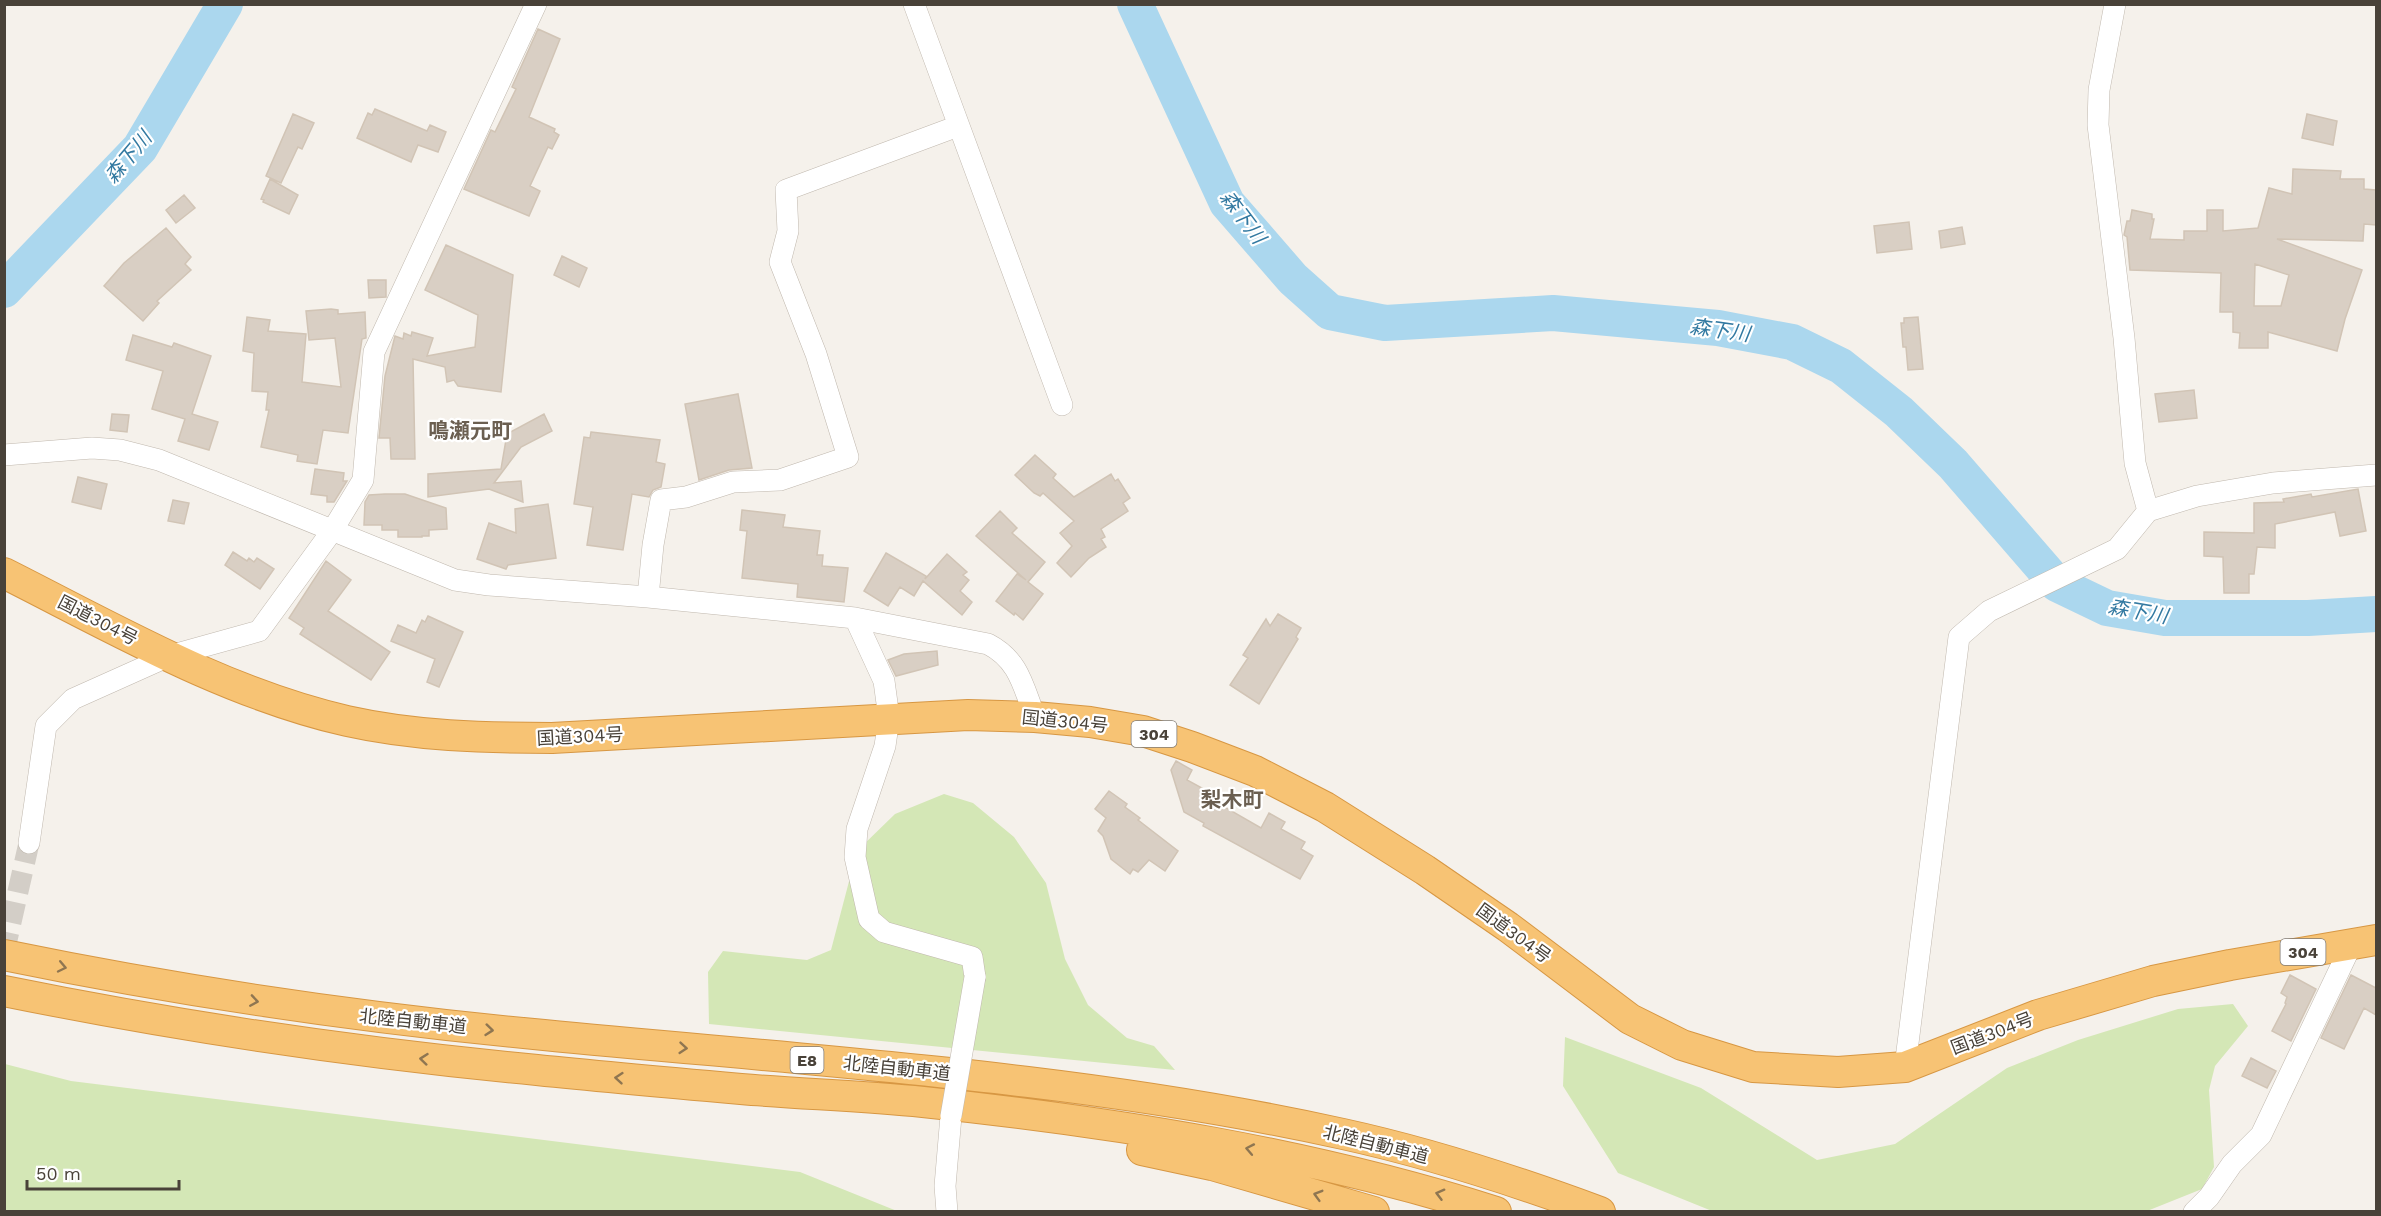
<svg xmlns="http://www.w3.org/2000/svg" width="2381" height="1216" viewBox="0 0 2381 1216" font-family="'Work Sans','Noto Sans JP',sans-serif">
<rect width="100%" height="100%" fill="#f5f1eb"/>
<path fill="#d4e7b6" d="M944,794l29,9 41,34 32,46 19,76 23,46 39,33 27,8 21,24 -466,-46 -1,-52 15,-21 84,9 24,-10 26,-99 38,-37z
M2233,1004l15,22 -33,40 -6,24 5,77 -12,22 -55,22h-435l-94,-38 -55,-87 2,-49 136,51 116,72 78,-16 112,-76 71,-28 100,-31z
M5,1064l66,17 729,91 97,39h-892z"/>
<g fill="none" stroke-linecap="round" stroke-linejoin="round">
<path stroke="#abd7ee" stroke-width="36" d="M1135,4l92,199 66,76 37,33 55,11 168,-10 165,15 74,14 49,24 58,46 54,52 104,120 50,24 58,10h143l68,-4
M4,290l136,-142 85,-144"/>
</g>
<path fill="#d9cfc4" stroke="#d1c4b5" stroke-width="1.5" fill-rule="evenodd" d="M538,29l22,10 -31,78 26,12 -1,3 5,3 -7,14 -4,-2 -18,39 10,5 -11,25 -65,-27 27,-59 4,2 21,-43 -4,-2z
M375,109l52,22 3,-6 16,7 -8,20 -20,-7 -7,17 -54,-24 11,-25 4,2z
M293,114l21,9 -12,26 -4,-2 -17,36 -15,-7z
M2307,114l30,7 -4,24 -31,-7z
M2293,169l48,2 -1,8h24v10l12,1v35l-12,-1 -1,17 -86,-2 85,31 -17,49 -8,32 -69,-19v16h-29l1,-15 -7,-1v-20h-13l1,-39 -91,-3 -3,-33 -3,-2 3,-14h3l2,-11 20,4v5h2l-4,20 34,1v-9h23v-21h16v21l35,-3 11,-40 23,6zM2255,264l34,11 -8,31h-27z
M270,179l28,16 -9,19 -26,-12 1,-2 -3,-1z
M184,195l11,13 -19,15 -10,-13z
M1909,222l3,27 -35,4 -3,-27z
M1962,227l3,17 -24,4 -2,-17z
M166,228l25,29 -6,7 6,6 -34,31 2,2 -16,18 -39,-35 20,-23z
M446,245l67,30 -12,117 -43,-6 -4,-6 -7,2 -2,-15 -32,-8 2,100h-24l-1,-21h-11l6,-62 10,-40 8,3 1,-6 7,3 1,-4 21,6 -6,18 48,-9 3,-32 -53,-25z
M562,256l25,12 -8,19 -25,-12z
M368,280h18v17l-17,1z
M331,309l7,1v4l27,-2 1,26 -4,1 -14,94 -25,-3 -6,34 -20,-3 1,-6 -37,-8 8,-37h-3l2,-18 -16,-1 2,-38 -11,-2 4,-34 23,3 -2,11 38,3 -4,48 39,5 -6,-49 -26,2 -3,-29z
M1918,317l5,52 -15,1 -2,-23h-3l-2,-24h3v-5z
M133,335l39,12 2,-4 37,13 -19,58 26,8 -9,28 -31,-9 7,-22 -33,-10 11,-38 -37,-11z
M2194,390l3,28 -38,4 -4,-28z
M738,394l14,74 -23,2 -30,10 -14,-76z
M112,414l17,1 -2,17 -17,-2z
M544,414l8,17 -31,16 -27,36 27,-2 2,21 -34,-13 -61,8v-23l73,-5 6,-35z
M591,432l69,8 -4,22 9,2 -4,23 -8,3 -4,7 -17,-3 -9,56 -36,-5 6,-38 -19,-3 10,-67 6,1z
M1035,455l21,19 -3,4 21,19 37,-23 4,7 3,-2 12,19 -7,5 5,8 -27,18 4,8 -4,2 5,8 -17,11 -18,19 -14,-14 15,-17 -12,-13 14,-12 -31,-28 -3,3 -6,-3 -19,-18z
M315,469l29,4 -1,8h4l-13,21h-7v-6l-16,-2z
M78,477l29,7 -6,25 -29,-7z
M2358,489l8,42 -26,5 -5,-24 -60,12v24l-18,-1 -3,27h-5v19h-25l-1,-36 -19,-1v-24l50,1v-30l30,-1 -1,-3 28,-5 1,3z
M385,494h20l41,14 1,21 -18,1v6h-7v1h-24v-7h-16v-5h-18l1,-23 4,-7z
M173,500l16,3 -5,21 -16,-3z
M548,504l8,54 -48,7 -2,4 -29,-10 12,-36 27,10 -1,-24z
M742,510l43,5 -2,12 37,4 -3,24h6l-1,11 26,2 -4,34 -47,-5 1,-13 -56,-6 5,-47 -7,-1z
M1000,511l17,17 -5,5 33,29 -17,20 15,12 -20,26 -8,-7 -1,2 -18,-14 21,-27 9,6 -50,-44z
M233,552l14,9 2,-3 5,4 3,-4 17,11 -14,20 -35,-24z
M886,553l40,23 -1,3 22,-25 20,18 -4,3 6,5 -9,11 12,11 -10,13 -39,-34 -9,15 -14,-9 -12,19 -24,-15z
M326,561l25,19 -23,31 62,41 -19,28 -71,-46 4,-6 -15,-10z
M1278,614l23,14 -5,9 2,2 -39,65 -29,-19 18,-27 -5,-3 23,-36 4,7z
M428,616l35,16 -24,55 -12,-5 8,-23 -44,-18 7,-16 18,8 6,-13 3,2z
M937,651l1,14 -42,11 -8,-16 16,-6z
M1176,761l16,9 -5,10 15,8 -2,5 61,35 8,-15 16,9 -4,7 24,13 -4,7 12,7 -13,23 -97,-53 1,-3 -20,-11 -13,-42z
M1109,791l18,13 -2,3 15,11 -2,2 40,31 -13,20 -16,-11 -11,12 -5,-3 -3,5 -19,-15 -8,-23 -5,-5 8,-13 -11,-9z
M2290,975l26,14 -25,52 -19,-10 14,-27 -1,-1 2,-6 -6,-4z
M2351,975l25,13v27l-12,-7 -20,41 -23,-11z
M2251,1058l25,13 -9,17 -25,-12z"/>
<g fill="none" stroke-linecap="round" stroke-linejoin="round">
<path stroke="#d3cec7" stroke-width="21" stroke-dasharray="21 10" stroke-linecap="butt" d="M4,953l25,-110"/>
<defs>
<path id="minor" d="M914,4l148,401
M2115,4l-16,86 -1,35 26,213 11,125 13,48
M4,455l88,-7 28,2 39,10 296,120 34,5 159,12 207,21 133,26c31,16 35,42 47,73
M648,597l5,-52 8,-45 25,-3 47,-15 47,-2 68,-23 -32,-103 -36,-92 8,-31 -2,-41 172,-64
M855,618l29,63 5,37 -4,28 -28,83 -2,28 14,62 15,13 88,25 3,20
M29,843l17,-117 27,-27 96,-43 90,-25 73,-100 31,-51 11,-128 162,-348
M1905,1067l54,-430 30,-26 128,-62 31,-38 49,-15 76,-13 103,-8
M947,1212l-2,-26 6,-70
M2194,1212l15,-15 23,-33 29,-29 86,-181"/>
<path id="highway" d="M4,573c111,56 221,120 343,148 67,15 137,17 205,17l416,-23 67,2 55,5 53,9 49,16 63,24 70,36 100,63 83,57 122,92 52,26 71,22 85,5 67,-5 133,-52 115,-34 77,-16 146,-25
M4,955c180,37 357,63 540,80 266,26 536,41 799,99 87,19 173,47 257,78
M4,991c177,36 354,62 533,79 68,7 136,13 204,19 61,5 121,7 182,13 194,20 386,51 573,110
M1142,1150l70,15 162,47"/>
</defs>
<use href="#minor" stroke="#c0b8ae" stroke-width="22"/>
<use href="#highway" stroke="#d79743" stroke-width="32"/>
<use href="#minor" stroke="#fff" stroke-width="21"/>
<use href="#highway" stroke="#f7c374" stroke-width="30"/>
<defs>
<path id="minor-bridge" d="M951,1116l24,-139"/>
</defs>
<use href="#minor-bridge" stroke="#c0b8ae" stroke-width="22" stroke-linecap="butt"/>
<use href="#minor-bridge" stroke="#fff" stroke-width="21"/>
</g>
<defs><path id="oneway-chevron" d="M-2-3.5L2.5 0L-2 3.5" fill="none" stroke-width="1.6" stroke-linecap="round" stroke-linejoin="round" transform="scale(1.5)"/></defs>
<g stroke="#8f7651">
<use href="#oneway-chevron" transform="translate(62 967) rotate(12)"/>
<use href="#oneway-chevron" transform="translate(254 1001) rotate(9)"/>
<use href="#oneway-chevron" transform="translate(489 1030) rotate(6)"/>
<use href="#oneway-chevron" transform="translate(683 1048) rotate(5)"/>
<use href="#oneway-chevron" transform="translate(424 1059) rotate(-174)"/>
<use href="#oneway-chevron" transform="translate(619 1078) rotate(-175)"/>
<use href="#oneway-chevron" transform="translate(1250 1149) rotate(-169)"/>
<use href="#oneway-chevron" transform="translate(1440 1194) rotate(-165)"/>
<use href="#oneway-chevron" transform="translate(1318 1195) rotate(-164)"/>
</g>
<g text-anchor="middle" dominant-baseline="central" stroke-width="4.5" stroke-linejoin="round" paint-order="stroke">
<g fill="#fff" stroke="#807b74" stroke-width="1.5">
<rect x="1131.5" y="721" width="45" height="26" rx="4.5"/>
<rect x="2280.5" y="939" width="45" height="26" rx="4.5"/>
<rect x="790.5" y="1047" width="33" height="26" rx="4.5"/>
</g>
<g font-size="16" font-weight="bold" fill="#494239">
<text x="1154" y="734">304</text>
<text x="2303" y="952">304</text>
<text x="807" y="1060">E8</text>
</g>
<g font-size="18" fill="#494239" stroke="#fff">
<text transform="translate(98 620) rotate(27)">国道304号</text>
<text transform="translate(1065 721) rotate(6)">国道304号</text>
<text transform="translate(580 736) rotate(-3)">国道304号</text>
<text transform="translate(1514 933) rotate(36)">国道304号</text>
<text transform="translate(413 1021) rotate(6)">北陸自動車道</text>
<text transform="translate(1992 1033) rotate(-21)">国道304号</text>
<text transform="translate(897 1068) rotate(6)">北陸自動車道</text>
<text transform="translate(1376 1144) rotate(14)">北陸自動車道</text>
</g>
<g font-size="20" font-style="italic" fill="#3279a1" stroke="#fff">
<text transform="translate(128 157) rotate(-50)">森下川</text>
<text transform="translate(1243 217) rotate(53)">森下川</text>
<text transform="translate(1720 330) rotate(8)">森下川</text>
<text transform="translate(2138 611) rotate(10)">森下川</text>
</g>
<g font-size="21" font-weight="bold" fill="#6b5f51" stroke="#fff">
<text x="470" y="430">鳴瀬元町</text>
<text x="1232" y="799">梨木町</text>
</g>
</g>
<rect width="2381" height="1216" fill="none" stroke="#494239" stroke-width="12"/>
<path d="M27 1180v9h152v-9" fill="none" stroke="#494239" stroke-width="3"/>
<text x="36" y="1180" font-size="18" fill="#494239" stroke="#ffffff" stroke-width="4.5" paint-order="stroke">50 m</text>
</svg>
